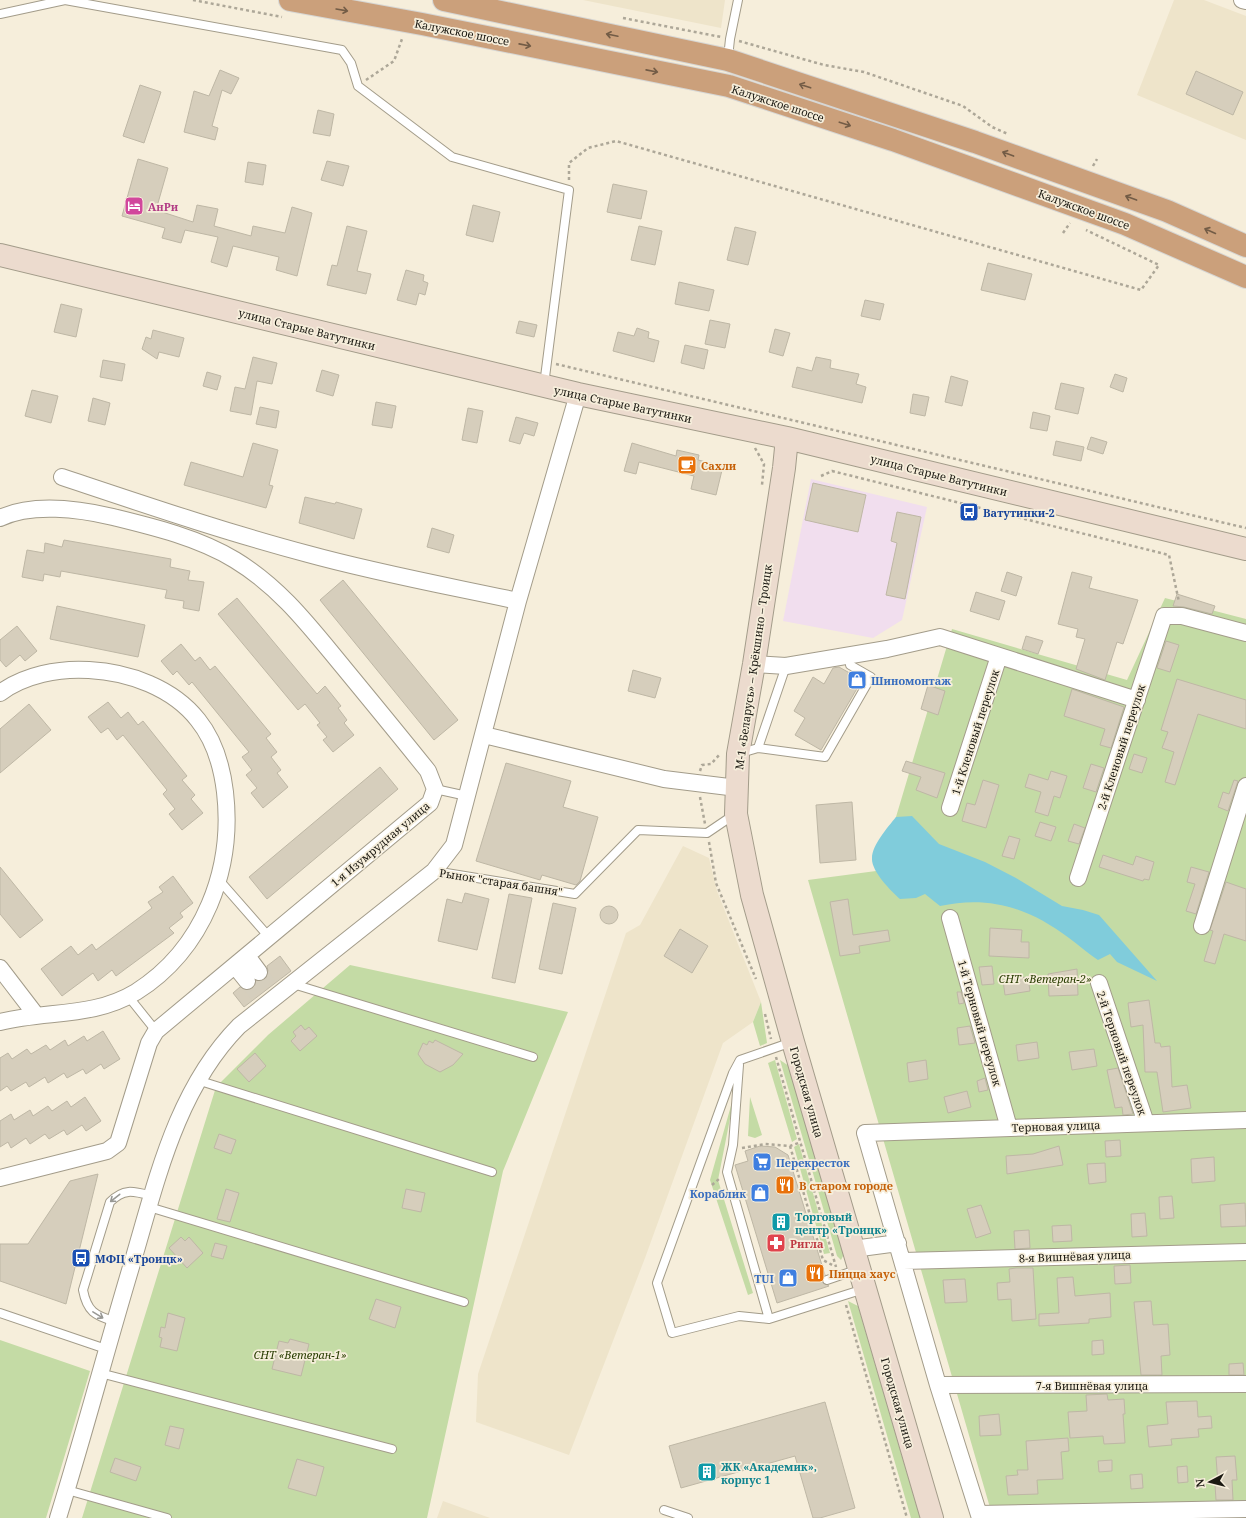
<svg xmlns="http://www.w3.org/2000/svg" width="1246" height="1518" viewBox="0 0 1246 1518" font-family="'Noto Serif',serif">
<rect width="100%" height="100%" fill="#f6eedb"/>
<path fill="#f1deee" d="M811,479l116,28 -25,113 -29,18 -90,-17z"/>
<path fill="#eee4ca" d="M583,0h142l-4,28z
M1174,0h30l42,16v124l-109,-45z
M683,846l26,12 8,33 44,111 -8,20 -30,21 -78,215 -76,197 -93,-33 2,-48 148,-441 14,-8z
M443,1501l47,17h-53z"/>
<path fill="#c4dba5" d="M1165,598l81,21v899h-253l-185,-638 68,-9 20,-54 56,-188 175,51z
M350,965l218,47 -65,159 -76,347h-345l134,-431 52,-52z
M761,1002l6,41 -7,3 -7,-24z
M775,1060l22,79 -5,3 -24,-79z
M780,1060l9,6 55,188 -3,6 -4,-4z
M736,1088l-18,92 35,113 -5,2 -38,-115z
M750,1097l12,38 -7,3 -7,-2z
M799,1144l31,109 -6,1 -30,-107z
M848,1301l10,5 62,212h-9z
M0,1340l90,31 -44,147h-46z"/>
<path fill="#80ccdb" d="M912,816l27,28 46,18 31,16 46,28 21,4 16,5 58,66 -40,-19 -7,-8 -12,6c-11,-7 -19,-15 -29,-22 -40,-30 -80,-43 -129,-32l-15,-12 -9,4 -16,1c-9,-8 -29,-28 -28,-41 0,-13 16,-31 24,-41z"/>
<path fill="#d6cebc" stroke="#beb7a5" d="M220,70l19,8 -8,16 -9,-4 -10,36 6,2 -3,12 -31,-8 10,-41 15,5z
M1196,71l47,21 -10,23 -47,-21z
M140,85l21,7 -17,51 -21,-7z
M318,110l16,4 -4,22 -17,-3z
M138,159l30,9 -12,42 37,12 4,-17 21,4 -4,17 37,10 2,-10 32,7 7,-26 20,6 -15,63 -21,-6 3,-13 -46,-11 -6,21 -16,-5 7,-25 -33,-7 -4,13 -19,-5 3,-10 -43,-12z
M327,161l22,5 -6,20 -22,-6z
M248,162l18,3 -3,20 -18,-3z
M613,184l34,7 -6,28 -34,-7z
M473,205l27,7 -7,30 -27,-7z
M347,226l20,5 -10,40 14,3 -5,20 -39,-9 5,-20 5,1z
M639,226l23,5 -7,34 -24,-5z
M735,227l21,5 -8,33 -21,-5z
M988,263l44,11 -7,26 -44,-10z
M406,270l18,5 -1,6 5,2 -3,12 -6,-2 -3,12 -19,-5z
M679,282l35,8 -5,21 -34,-7z
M865,300l19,4 -4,16 -19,-4z
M61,304l21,5 -6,28 -22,-5z
M710,320l20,4 -5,24 -20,-4z
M519,321l18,4 -3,12 -18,-4z
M637,328l12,4 -1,6 11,3 -5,21 -41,-11 5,-19 16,4z
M775,329l15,4 -7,23 -14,-4z
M153,330l31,8 -5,19 -20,-5 -2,7 -15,-10 4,-12 5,2z
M685,345l23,5 -4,19 -23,-6z
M253,357l24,6 -5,21 -15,-3 -6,34 -21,-4 5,-24 10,2z
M816,357l15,3 -1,8 29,6 -3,10 10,3 -4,16 -70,-16 5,-20 15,4z
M103,360l22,4 -3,17 -22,-4z
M322,370l17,5 -6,21 -17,-5z
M207,372l14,4 -4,14 -14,-4z
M1115,374l12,4 -4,14 -13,-5z
M951,376l17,5 -6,25 -17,-4z
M1061,383l23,5 -6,26 -23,-5z
M32,390l26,6 -7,27 -26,-7z
M913,394l16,3 -4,19 -15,-3z
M93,398l17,5 -5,22 -17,-4z
M376,402l20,4 -4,22 -20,-3z
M260,407l19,4 -3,17 -20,-4z
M468,408l15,3 -6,32 -15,-3z
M1033,412l17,4 -3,15 -17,-3z
M516,417l22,6 -4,13 -10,-3 -4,11 -11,-3z
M1091,437l16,5 -4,12 -16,-5z
M1056,441l28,6 -3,14 -28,-6z
M253,443l25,7 -9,35 4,1 -7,22 -82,-23 7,-23 52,15z
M632,443l44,13 1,-6 22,5 -1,5 25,6 -7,29 -25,-6 3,-13 -55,-14 -3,12 -12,-3z
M813,483l53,12 -8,37 -53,-12z
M305,497l30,7 1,-2 26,7 -8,30 -55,-16z
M897,512l24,5 -16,82 -19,-4 11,-52 -6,-2z
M432,528l22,7 -5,18 -22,-6z
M64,540l107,19 -1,8 20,4 -2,9 16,2 -5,29 -16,-3 1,-7 -19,-3 2,-8 -106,-19 -1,6 -16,-3 -1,7 -21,-4 5,-27 17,3 1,-10 17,4z
M1007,572l15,5 -6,19 -15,-5z
M1072,572l20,5 -3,11 49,12 -15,44 -6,-2 -12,38 -29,-11 9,-30 -9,-2 2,-8 -20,-5z
M343,580l115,140 -24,20 -114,-140z
M976,592l29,9 -6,19 -29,-9z
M1177,594l38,12 -3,8 -28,-7 -11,-1z
M237,598l80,96 8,-8 16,20 -3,2 9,12 -3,3 10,12 -21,17 -10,-12 4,-3 -10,-12 3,-2 -15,-19 -7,6 -80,-96z
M57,606l88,19 -7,32 -88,-18z
M17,626l20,25 -12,10 -5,-6 -14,12 -6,-7v-20z
M1026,636l17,5 -5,13 -16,-5z
M1166,641l13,4 -9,27 -13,-4z
M181,644l14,17 5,-4 10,13 5,-4 56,68 -5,4 11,14 -6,5 10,13 -4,3 11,14 -25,21 -12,-15 6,-5 -11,-13 6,-5 -10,-13 7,-5 -57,-70 -3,3 -12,-14 -4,4 -12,-14z
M839,667l23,13 -41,70 -26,-15 10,-17 -11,-7 19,-34 11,7 9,-16z
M633,670l28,8 -6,20 -27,-7z
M1177,679l69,21v29l-48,-15 -23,71 -10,-3 9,-30 -12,-4 6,-16 -7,-2z
M928,685l17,6 -7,24 -17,-6z
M1072,689l52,18 -13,41 -11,-3 5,-16 -41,-13z
M108,702l13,16 7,-6 10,13 5,-4 44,55 -5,4 13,15 -4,4 12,14 -21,17 -13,-16 6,-5 -12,-15 4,-4 -44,-55 -6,5 -9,-12 -7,5 -13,-16z
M29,704l22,26 -51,43v-44z
M1134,754l13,4 -5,15 -13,-4z
M906,761l39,12 -8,25 -21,-8 5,-13 -19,-6z
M506,763l65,18 -8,26 35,10 -18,64 -4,4 -34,-10 -2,5 -64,-19z
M1091,764l13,4 -8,24 -13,-4z
M380,767l18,22 -131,110 -18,-22z
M1051,771l16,5 -7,22 -6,-2 -6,20 -13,-4 6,-20 -16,-5 4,-13 19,6z
M983,780l16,5 -13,43 -24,-7 5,-18 8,2z
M1234,780l4,1 -10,30 -10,-4 5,-15 6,2z
M852,802l4,58 -36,3 -4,-58z
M1040,822l16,5 -5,14 -16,-5z
M1074,824l11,4 -6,16 -11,-3z
M1009,836l11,3 -6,20 -12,-3z
M1103,855l30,10 3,-9 18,6 -5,18 -5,-1 -1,2 -44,-14z
M0,867l43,53 -23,18 -20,-24z
M1191,867l18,5 -13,42 -10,-3 9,-27 -8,-2z
M173,876l20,27 -13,10 3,4 -14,11 5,5 -58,43 -4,-6 -14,11 -5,-8 -31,23 -21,-27 30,-23 7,9 14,-11 4,6 56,-42 -4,-6 15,-10 -4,-5z
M1226,882l20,7v52l-22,-7 -9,30 -11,-3 9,-30 -3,-1z
M465,893l24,6 -12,51 -39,-9 9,-42 15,4z
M509,894l23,4 -17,85 -23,-5z
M848,899l5,36 35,-5 2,11 -31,5 1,7 -20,3 -10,-54z
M553,903l23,5 -14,66 -23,-5z
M600 915a9 9 0 1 1 18 0a9 9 0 1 1-18 0Z
M990,928l32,2 -1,12h8v16l-40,-2z
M680,929l28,17 -16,27 -28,-17z
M280,956l11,15 -47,36 -11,-14 7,-6 9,3 4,-2 3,-7 9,-2 3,-8 -1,-5z
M992,966l2,18 -12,1 -3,-18z
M1077,969l1,26 -29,1 -1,-22z
M1028,977l2,14 -25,4 -2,-15z
M957,992h4l3,11 -5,1z
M1149,1000l6,43h5l1,4 9,-1 2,41 15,-2 4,23 -28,4 -6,-40h-12l-2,-47 -12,2 -3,-24z
M301,1025l4,5 4,-3 8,9 -17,15 -9,-10 5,-5 -3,-4z
M970,1026l5,17 -16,2 -2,-17z
M103,1031l17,28 -16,10 -3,-5 -15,10 -3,-5 -16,9 -3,-5 -16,10 -3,-6 -16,10 -3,-5 -15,9 -4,-5 -7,5v-33l8,-5 4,6 15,-10 4,5 15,-9 4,5 15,-10 3,6 16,-10 3,5z
M435,1040l28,14 -10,11 -13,7 -15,-8 -7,-10 5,-11 4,2 2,-4 4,2z
M1037,1042l2,16 -21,3 -2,-16z
M1094,1049l3,17 -25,4 -3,-18z
M255,1053l11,13 -17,16 -12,-13z
M926,1060l2,19 -19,3 -2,-19z
M1118,1068l15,46 -10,1 -1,-8 -7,1 -8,-38z
M985,1078l3,12 -9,2 -2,-11z
M967,1091l4,16 -23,6 -4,-16z
M85,1097l16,24 -15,10 -4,-6 -15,10 -3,-5 -15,9 -4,-5 -15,10 -4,-6 -15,10 -3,-6 -8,5v-26l11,-7 3,6 16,-10 3,6 15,-10 4,5 15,-10 4,6z
M219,1134l17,6 -5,14 -17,-6z
M1120,1140l1,16 -15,1 -1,-16z
M760,1146l15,1 13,8 37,120 -3,6 7,5 -52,17 -42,-138 13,-4 -3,-10z
M1059,1146l4,19 -56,9 -1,-18 27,-2z
M1214,1157l1,24 -23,2 -1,-24z
M1105,1163l1,19 -17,2 -2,-20z
M98,1174l-32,130 -66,-23v-37h28l42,-63z
M226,1189l13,4 -9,29 -13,-3z
M406,1189l19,4 -4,19 -19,-4z
M1172,1196l2,22 -14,1 -1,-22z
M1245,1203l1,23 -25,1 -1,-22z
M981,1205l10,28 -15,5 -9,-29z
M1145,1213l2,23 -15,1 -1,-23z
M1071,1225l1,16 -19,1 -1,-16z
M1029,1230l1,18 -15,1 -1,-18z
M181,1237l4,4 4,-4 14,16 -16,15 -18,-20z
M215,1243l12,3 -4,13 -12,-3z
M1130,1265l1,18 -16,1 -1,-18z
M1016,1268h17l3,51 -24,2 -1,-22 -13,1 -1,-17 13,-1 -1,-13z
M1073,1277l2,19 35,-3 1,24 -22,2v4l-50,3v-12l20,-1 -2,-35z
M965,1279l2,23 -22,1 -2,-23z
M376,1299l25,8 -6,21 -26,-9z
M1151,1301l2,24 15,-1 2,31 -9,1 1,19h-21l-7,-73z
M168,1313l17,5 -8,33 -17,-4 2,-9 -3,-1 2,-10 4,1z
M290,1339l19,5 -8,32 -29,-7 7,-28 9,2z
M1103,1340l1,14 -12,1v-14z
M1243,1363l1,12h-15v-11z
M1107,1394l1,6 16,-1 1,15h-2l2,29 -21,1 -1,-8 -33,2 -2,-26 19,-1 -1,-16z
M1197,1401l1,16 13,-1 1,12 -14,1 1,8 -28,2 1,6 -23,2 -2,-21 21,-2 -2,-22z
M825,1402l30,106 -35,10h-7l-18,-62 -114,32 -12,-42z
M999,1414l2,21 -21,1 -1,-20z
M170,1426l14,3 -5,20 -14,-4z
M1068,1438l1,13 -8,1 2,27 -26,1 1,14 -30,1 -2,-19 12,-1 -1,-5h11l-2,-29z
M1235,1456l2,24h-5l1,20h-17l-1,-15 3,-1 -2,-27z
M115,1458l26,9 -5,14 -26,-9z
M297,1459l27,8 -8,29 -28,-8z
M1112,1460v11l-13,1 -1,-11z
M1187,1466l1,16 -10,1 -1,-16z
M1142,1474l1,14 -12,1 -1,-14z"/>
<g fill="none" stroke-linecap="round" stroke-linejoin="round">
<path stroke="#d5cebd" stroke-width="16" stroke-dasharray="16 8" stroke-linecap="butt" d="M259,972l11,15
M247,981l12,15"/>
<defs>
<path id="service" d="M0,14l65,-14 277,50 9,13 7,23 94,71 117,33 -25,195
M728,58l2,-19 8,-39
M758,748l28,-82
M741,753l17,-5 67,9 46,-80 -21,-12 -1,-9
M435,789l32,7
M434,871l141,23 63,-64 69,3 28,-19
M219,880l50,57
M293,984l240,73
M128,996l28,35
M792,1042l-52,18 -7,13 -76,210 15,50 67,-17 30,3 95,-30
M739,1065l-6,80 -6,27 42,147
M197,1080l295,92
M149,1207l315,95
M827,1280l32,-11
M0,1313l106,36
M114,1321c-19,-5 -27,-10 -31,-31l27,-88c14,-14 23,-11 42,-6
M100,1373l292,76
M67,1490l100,28
M664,1510l24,8"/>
<path id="minor" d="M1242,0l4,1
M62,477c81,27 163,55 246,77 69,19 140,32 210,47
M0,518c32,-15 79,-9 113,-1 41,10 86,21 122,43 46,28 75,67 109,108 28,34 56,68 84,103l7,18 -5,14 -274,228 -7,12 -31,100 -11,8 -107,27
M754,664l32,2 101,-17 53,-12 197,63
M0,693c24,-18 59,-25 89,-23 40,2 84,18 109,50 17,21 24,47 27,72 9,77 -21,157 -89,200 -43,26 -89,18 -136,30
M484,735l180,44 73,9
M950,808l49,-152
M1078,878l86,-262h18l64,17
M950,918l59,210
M1202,926l44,-140
M247,956l12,16
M235,966l12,15
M0,968l36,47
M1099,983l47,140
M853,1249l45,-6
M903,1261l343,-9
M938,1385l308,-1
M979,1514l267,-5
M58,1518c27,-87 50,-175 76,-261 24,-82 44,-169 105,-231l195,-155 20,-26 64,-244 60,-207
M980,1518l-42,-133 -73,-252 381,-13"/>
<path id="secondary" d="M0,255l578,139 209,44 459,111
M787,438l-3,30 -30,196 -16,90 -2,60 16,81 41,147 139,476"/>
<path id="trunk" d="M290,0l132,24 307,62 164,54 232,84 121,53
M444,0l284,60 247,82 192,69 79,35"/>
</defs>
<use href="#service" stroke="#a39c8a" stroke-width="10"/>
<use href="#minor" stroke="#a39c8a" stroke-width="18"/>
<use href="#secondary" stroke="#a39c8a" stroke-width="24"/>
<use href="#trunk" stroke="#d6d6d4" stroke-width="24"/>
<path stroke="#ada798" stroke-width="2.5" stroke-dasharray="3 3" stroke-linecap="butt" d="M193,0l89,17
M623,18l98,19
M739,41l85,24 40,7 99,34 29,21 16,7
M366,80l28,-19 8,-22
M1093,166l4,-7
M569,180v-17l19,-15 28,-7 525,149 18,-25 -73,-35
M1063,233l7,-10
M556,364l690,164
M755,448l9,16 -2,21
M821,476l11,-5 337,84 10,47
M700,771l2,-6 9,-1 9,-10
M700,797l5,27
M709,842l7,41 40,96
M765,1014l6,25
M776,1057l60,210
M790,1146l33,114 11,6
M742,1148l23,-4 25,2 11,-4
M712,1185l7,-6
M846,1305l61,213"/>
<use href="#service" stroke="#fff" stroke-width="8"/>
<use href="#minor" stroke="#fff" stroke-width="16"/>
<use href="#secondary" stroke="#ecdbce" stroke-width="22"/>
<use href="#trunk" stroke="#cba07b" stroke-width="22"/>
</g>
<defs><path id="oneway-shaft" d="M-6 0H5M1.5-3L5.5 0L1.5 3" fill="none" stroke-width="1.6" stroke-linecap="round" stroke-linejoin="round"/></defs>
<g stroke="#735c46">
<use href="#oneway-shaft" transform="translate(342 10) rotate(10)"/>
<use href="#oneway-shaft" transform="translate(612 35) rotate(-168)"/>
<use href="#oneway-shaft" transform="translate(525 45) rotate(11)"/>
<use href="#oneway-shaft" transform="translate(652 71) rotate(11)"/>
<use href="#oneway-shaft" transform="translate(805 86) rotate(-162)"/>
<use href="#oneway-shaft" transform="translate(845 124) rotate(18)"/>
<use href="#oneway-shaft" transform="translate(1008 154) rotate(-160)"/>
<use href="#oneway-shaft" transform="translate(1131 198) rotate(-160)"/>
<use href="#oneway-shaft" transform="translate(1210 231) rotate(-156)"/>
</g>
<g stroke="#989894">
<use href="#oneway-shaft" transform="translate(115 1198) rotate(142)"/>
<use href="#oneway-shaft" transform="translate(98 1315) rotate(31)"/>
</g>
<defs>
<symbol id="hotel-square" viewBox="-11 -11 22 22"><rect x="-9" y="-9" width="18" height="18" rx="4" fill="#d1479c" stroke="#f6eedb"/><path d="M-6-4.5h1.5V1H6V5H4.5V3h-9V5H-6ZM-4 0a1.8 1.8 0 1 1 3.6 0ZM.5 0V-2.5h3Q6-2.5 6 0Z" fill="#fff"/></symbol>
<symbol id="cafe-square" viewBox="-11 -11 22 22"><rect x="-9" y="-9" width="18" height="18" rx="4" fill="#e8710a" stroke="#f6eedb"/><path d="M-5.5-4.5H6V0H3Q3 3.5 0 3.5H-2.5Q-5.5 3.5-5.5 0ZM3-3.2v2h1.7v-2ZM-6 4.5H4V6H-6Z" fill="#fff"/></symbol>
<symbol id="bus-square" viewBox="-11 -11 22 22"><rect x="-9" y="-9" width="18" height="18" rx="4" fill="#1a4fb4" stroke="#f6eedb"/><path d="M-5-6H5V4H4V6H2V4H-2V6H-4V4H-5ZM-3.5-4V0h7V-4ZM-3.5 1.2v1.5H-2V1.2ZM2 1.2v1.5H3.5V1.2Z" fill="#fff"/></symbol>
<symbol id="shop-square" viewBox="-11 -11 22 22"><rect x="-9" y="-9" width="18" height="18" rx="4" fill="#3f7fe0" stroke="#f6eedb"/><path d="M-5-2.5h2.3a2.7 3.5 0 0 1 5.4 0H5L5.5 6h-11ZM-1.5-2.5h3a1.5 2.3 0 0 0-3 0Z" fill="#fff"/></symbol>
<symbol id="supermarket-square" viewBox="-11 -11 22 22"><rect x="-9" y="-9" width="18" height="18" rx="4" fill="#3f7fe0" stroke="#f6eedb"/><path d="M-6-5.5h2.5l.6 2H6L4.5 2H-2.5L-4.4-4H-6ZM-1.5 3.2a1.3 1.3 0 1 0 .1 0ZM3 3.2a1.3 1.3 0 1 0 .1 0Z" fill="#fff"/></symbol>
<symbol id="restaurant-square" viewBox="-11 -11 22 22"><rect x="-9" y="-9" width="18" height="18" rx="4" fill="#e8710a" stroke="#f6eedb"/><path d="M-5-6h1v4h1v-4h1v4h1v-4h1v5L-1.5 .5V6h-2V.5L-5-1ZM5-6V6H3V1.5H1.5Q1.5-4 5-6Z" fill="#fff"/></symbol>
<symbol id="building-square" viewBox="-11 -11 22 22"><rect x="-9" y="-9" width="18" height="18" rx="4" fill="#0f9aa8" stroke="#f6eedb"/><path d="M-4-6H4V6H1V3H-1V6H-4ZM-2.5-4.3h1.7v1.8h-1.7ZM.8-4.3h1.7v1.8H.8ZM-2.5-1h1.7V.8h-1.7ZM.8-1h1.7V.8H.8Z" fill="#fff"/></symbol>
<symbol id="pharmacy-square" viewBox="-11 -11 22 22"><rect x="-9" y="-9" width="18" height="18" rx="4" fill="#e0444e" stroke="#f6eedb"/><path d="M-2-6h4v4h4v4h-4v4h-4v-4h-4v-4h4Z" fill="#fff"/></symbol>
</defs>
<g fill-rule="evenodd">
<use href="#hotel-square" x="123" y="195" width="22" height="22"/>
<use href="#cafe-square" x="676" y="454" width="22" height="22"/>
<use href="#bus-square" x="958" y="501" width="22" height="22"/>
<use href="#shop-square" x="846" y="669" width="22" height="22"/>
<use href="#supermarket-square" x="751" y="1151" width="22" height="22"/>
<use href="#restaurant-square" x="774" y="1174" width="22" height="22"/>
<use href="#shop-square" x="749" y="1182" width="22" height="22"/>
<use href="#building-square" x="770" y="1211" width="22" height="22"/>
<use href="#pharmacy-square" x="765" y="1232" width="22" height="22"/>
<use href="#bus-square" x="70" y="1247" width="22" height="22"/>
<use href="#restaurant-square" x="804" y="1262" width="22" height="22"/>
<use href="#shop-square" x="777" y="1267" width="22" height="22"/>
<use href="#building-square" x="696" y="1461" width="22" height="22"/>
</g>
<g text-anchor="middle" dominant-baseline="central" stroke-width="3.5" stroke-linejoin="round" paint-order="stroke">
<g font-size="11" fill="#1b1912" stroke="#f6eedb">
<text transform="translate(462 32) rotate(11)">Калужское шоссе</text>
<text transform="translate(778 103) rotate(18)">Калужское шоссе</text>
<text transform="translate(1084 209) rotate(20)">Калужское шоссе</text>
<text transform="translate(307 329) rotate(14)">улица Старые Ватутинки</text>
<text transform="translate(623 404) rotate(12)">улица Старые Ватутинки</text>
<text transform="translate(939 475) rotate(14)">улица Старые Ватутинки</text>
<text transform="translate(753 667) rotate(-82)">М-1 «Беларусь» – Крёкшино – Троицк</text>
<text transform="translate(975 732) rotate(-72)">1-й Кленовый переулок</text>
<text transform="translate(1121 747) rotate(-72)">2-й Кленовый переулок</text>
<text transform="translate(380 844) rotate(-40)">1-я Изумрудная улица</text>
<text transform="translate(501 882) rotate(9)">Рынок "старая башня"</text>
<text transform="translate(980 1023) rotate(74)">1-й Терновый переулок</text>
<text transform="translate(1122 1053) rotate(71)">2-й Терновый переулок</text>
<text transform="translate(807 1092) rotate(74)">Городская улица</text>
<text transform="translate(1056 1126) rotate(-2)">Терновая улица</text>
<text transform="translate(1075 1256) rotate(-2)">8-я Вишнёвая улица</text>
<text x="1092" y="1385">7-я Вишнёвая улица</text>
<text transform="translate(898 1403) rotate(74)">Городская улица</text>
</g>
<g font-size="11" font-weight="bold" fill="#b23c85" stroke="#f6eedb" text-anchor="start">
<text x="148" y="206">АнРи</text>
</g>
<g font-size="11" font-weight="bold" fill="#c56008" stroke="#f6eedb" text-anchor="start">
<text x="701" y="465">Сахли</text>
<text x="799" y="1185">В старом городе</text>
<text x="829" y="1273">Пицца хаус</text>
</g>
<g font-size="11" font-weight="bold" fill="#164399" stroke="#f6eedb" text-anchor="start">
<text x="983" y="512">Ватутинки-2</text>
<text x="95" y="1258">МФЦ «Троицк»</text>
</g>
<g font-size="11" font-weight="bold" fill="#366cbe" stroke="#f6eedb" text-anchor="start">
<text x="871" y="680">Шиномонтаж</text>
<text x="776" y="1162">Перекресток</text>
<text x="746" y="1193" text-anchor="end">Кораблик</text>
<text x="774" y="1278" text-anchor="end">TUI</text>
</g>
<g font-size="11" font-style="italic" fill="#283c00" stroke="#f6eedb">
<text x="1045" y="978">СНТ «Ветеран-2»</text>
<text x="300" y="1354">СНТ «Ветеран-1»</text>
</g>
<g font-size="11" font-weight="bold" fill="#0d838f" stroke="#f6eedb" text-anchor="start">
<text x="795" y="1216">Торговый<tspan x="795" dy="13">центр «Троицк»</tspan></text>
<text x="721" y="1466">ЖК «Академик»,<tspan x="721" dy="13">корпус 1</tspan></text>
</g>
<g font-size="11" font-weight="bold" fill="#be3a42" stroke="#f6eedb" text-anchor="start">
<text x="790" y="1243">Ригла</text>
</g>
</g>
<g transform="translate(1210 1482) rotate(263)" stroke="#f6eedb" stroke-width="3" paint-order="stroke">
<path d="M0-3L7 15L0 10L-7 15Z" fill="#1b1912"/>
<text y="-6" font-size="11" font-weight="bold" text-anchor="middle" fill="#1b1912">N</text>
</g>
</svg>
